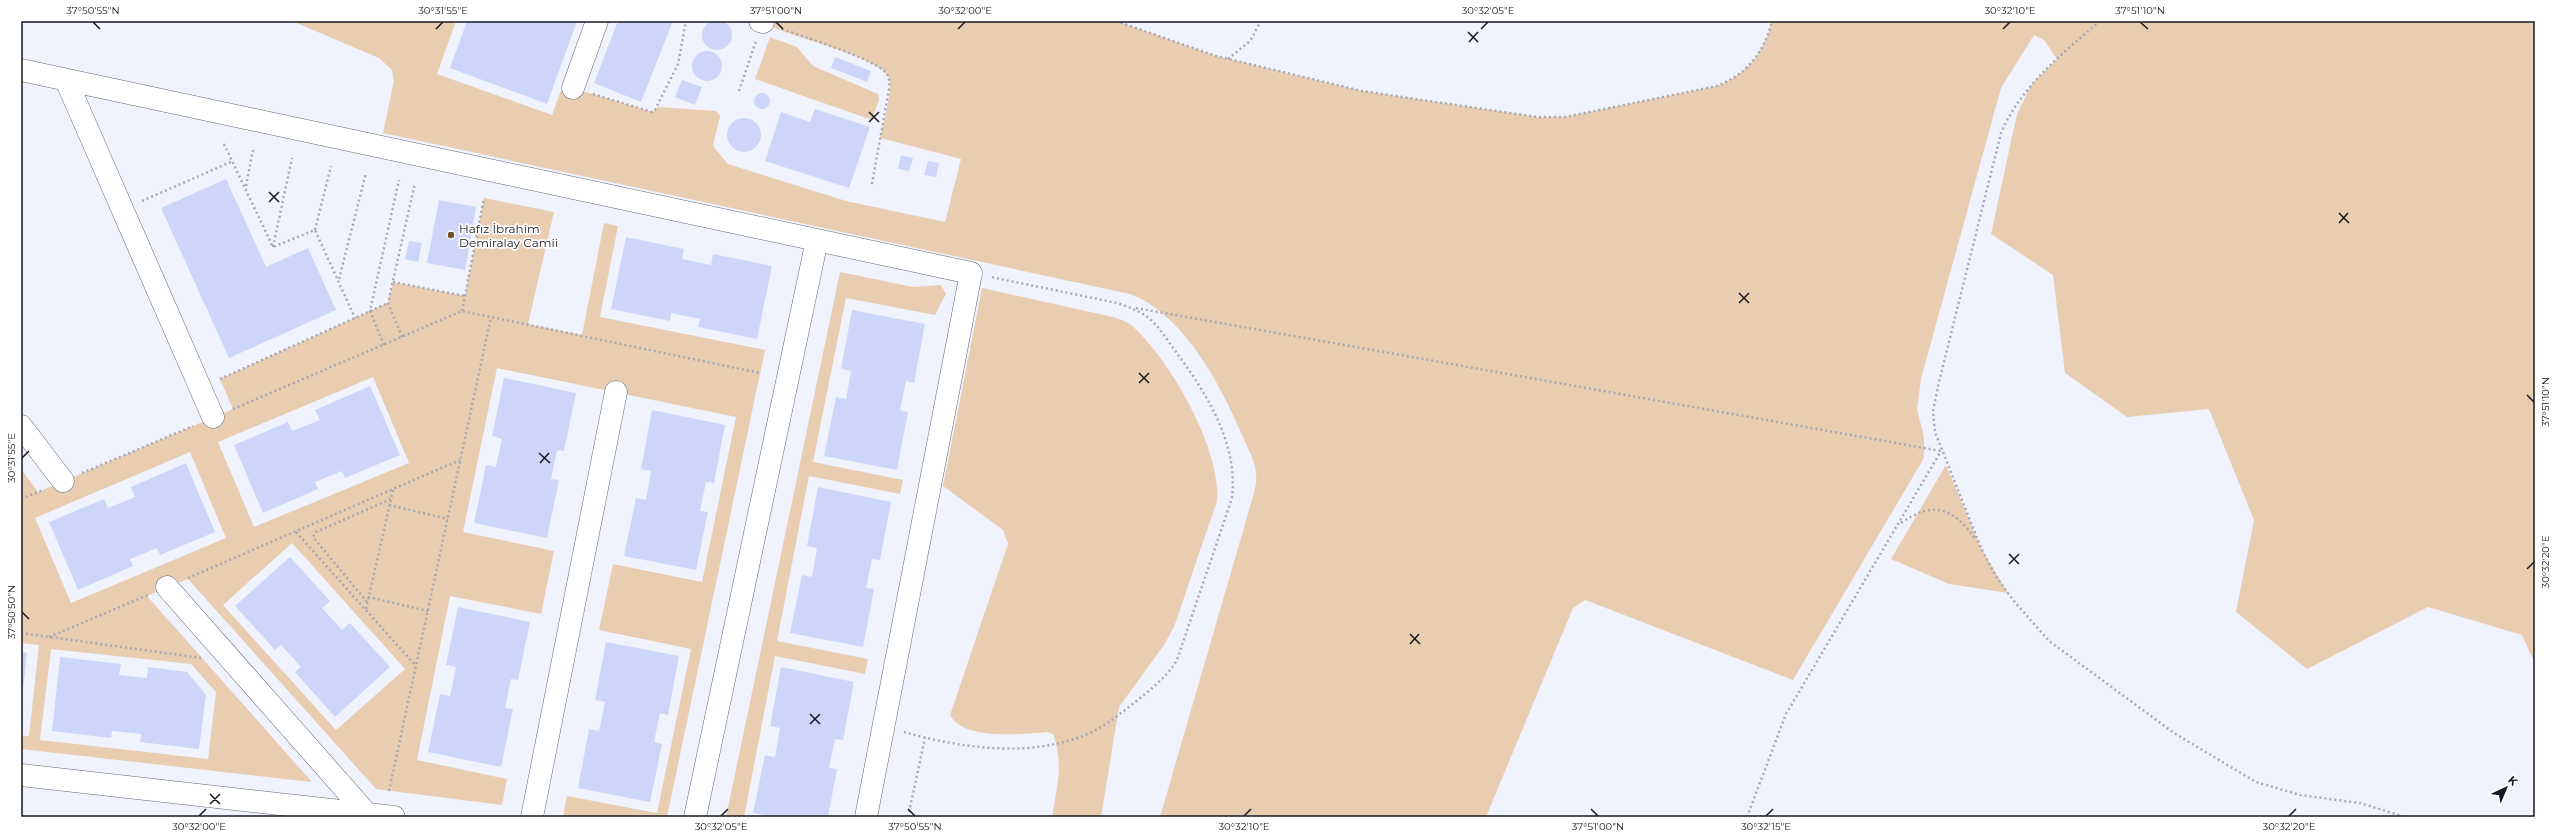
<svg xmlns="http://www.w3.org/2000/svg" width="2556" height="838" viewBox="0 0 2556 838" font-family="Montserrat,sans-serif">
<rect width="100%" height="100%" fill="#f0f3fe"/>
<path fill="#e9cdb1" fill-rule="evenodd" d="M292,21h164l-19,53 115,41 9,-25 12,-2 79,24 6,-5 58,4 4,5 -7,30 15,18 118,37 99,21 16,-63 -81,-21c3,-13 13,-49 9,-60 -8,-23 -120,-45 -125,-57h352l100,35 146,35 175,26h28l152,-31c30,-12 47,-33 55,-65h763v643l-13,-29 -94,-28 -121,62 -71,-57 18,-92 -45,-111 -82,8 -62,-44 -12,-98 -62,-41 26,-120 14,-29 26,-26 -13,-19 -10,-5 -33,53 -80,291 -4,30 7,28v21l-131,222 -208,-80 -12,8 -87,209h-326l94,-324c1,-6 3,-12 2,-18 0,-13 -8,-26 -13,-38 -21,-50 -59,-123 -113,-143l-747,-161 11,-52 -2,-11 -13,-12z
M770,37l27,10 16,19 65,28 1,6 -7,20 -117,-41z
M484,198l70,14 -26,112 54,11 22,-112 14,3 -18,91 165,33 -98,467h-104l4,-21 90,17 34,-164 -92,-19 14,-66 89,18 34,-165 -239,-49 -34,164 91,19 -13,63 -91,-18 -33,164 90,19 -5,26 -126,-16 -188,-210 -41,17 165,186 -291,-33v-13h8l10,-91 -18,-2v-174l17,23 195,-83 -13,-30 168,-76 5,-21 72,14zM373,377l36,86 -155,64 -36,-85zM190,452l36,86 -155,65 -36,-85zM292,543l113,126 -69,61 -113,-125zM51,649l140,15 25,28 -8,67 -168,-19z
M840,272l73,15 28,-2 5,9 -11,21 -89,-17 -33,164 90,18 -3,14 -91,-18 -32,165 91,18 -3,15 -90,-18 -31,161h-18z
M982,288l131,29c6,2 12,4 17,7 39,33 92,126 87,177l-43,126 -10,18 -45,62 -18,110h-49c5,-30 12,-53 1,-83l-5,-2c-24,2 -85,9 -98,-17l58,-171 -5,-14 -60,-44z
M1946,465l35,83 27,45 -59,-9 -58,-25z"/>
<path fill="#cdd6f9" d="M702 35a15 15 0 1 1 30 0a15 15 0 1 1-30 0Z
M467,21h110l-30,83 -97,-36z
M618,21h55l-32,81 -47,-19z
M692 66a15 15 0 1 1 30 0a15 15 0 1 1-30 0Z
M835,57l36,14 -4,11 -36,-14z
M682,80l20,7 -7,18 -20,-8z
M754 101a8 8 0 1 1 16 0a8 8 0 1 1-16 0Z
M815,109l55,18 -21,61 -84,-27 16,-49 29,10z
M727 135a17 17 0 1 1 34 0a17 17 0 1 1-34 0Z
M901,155l12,3 -4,13 -11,-2z
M928,161l11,2 -3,14 -12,-2z
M226,179l40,88 42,-19 28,62 -107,48 -68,-150z
M439,200l37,7 -11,63 -38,-7z
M626,237l58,12 -2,10 29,6 2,-11 59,12 -15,73 -59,-12 2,-8 -29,-6 -1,8 -59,-12z
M409,241l13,2 -4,19 -13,-3z
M852,310l73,14 -11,59 -8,-2 -6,29 8,2 -11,58 -73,-14 12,-59 10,2 5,-28 -10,-2z
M504,378l72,15 -12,58 -7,-1 -6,29 8,1 -12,58 -73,-15 12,-58 10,2 6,-28 -10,-3z
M370,386l30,69 -55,23 -3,-7 -27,11 3,7 -55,24 -29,-68 54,-23 4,9 28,-11 -5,-10z
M652,410l73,15 -11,58 -8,-1 -6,29 8,1 -12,58 -72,-14 12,-58 10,2 5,-29 -10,-2z
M186,463l29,69 -55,23 -3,-7 -27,11 3,7 -55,24 -29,-68 55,-23 4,9 27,-11 -4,-10z
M818,487l73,15 -11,58 -8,-1 -6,29 8,1 -11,58 -73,-14 12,-58 10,2 5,-29 -10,-2z
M290,557l40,44 -8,7 20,22 8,-7 40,44 -55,50 -40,-45 6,-5 -20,-22 -6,5 -40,-44z
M458,607l72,15 -12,58 -7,-1 -6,29 8,1 -12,58 -73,-15 12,-58 10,2 6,-29 -10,-2z
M606,642l73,14 -11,59 -8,-2 -6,29 8,2 -12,58 -72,-14 11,-59 10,2 6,-29 -10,-2z
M21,652l6,1 -5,46h-1z
M60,657l61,7 -2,11 28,3 1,-11 39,5 19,23 -7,54 -59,-7 1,-8 -29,-3 -1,7 -59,-7z
M781,667l73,15 -11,58 -8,-1 -6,29 8,1 -9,48h-54l-21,-4 12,-58 10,2 5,-29 -10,-2z"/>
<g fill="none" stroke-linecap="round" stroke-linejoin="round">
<defs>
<path id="minor" d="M760,21l3,1
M21,70l950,203 -105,544
M66,80l147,337
M573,88l24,-67
M21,426l42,55
M167,587l200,227
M21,775l373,42
M532,817l84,-425
M695,817l122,-577"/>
</defs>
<use href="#minor" stroke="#636777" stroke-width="23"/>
<path stroke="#a6a8b2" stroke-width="2.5" stroke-dasharray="2 3" stroke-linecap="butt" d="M1116,21l100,35 146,35 175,26h28l152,-31c30,-12 47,-33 55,-65
M2100,21c-38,33 -79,65 -99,112l-62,249 -6,29 2,21 46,116 14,27 18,25 36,41 125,92 82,49 44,13 60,8 45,14
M782,29c21,8 95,30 105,45 3,5 2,9 2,15l-17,95
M1228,59l22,-18 11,-20
M739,91l17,-50
M593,94l59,18 3,-2 23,-46 8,-43
M224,144l49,103 42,-17 40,88
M246,186l7,-36
M142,201l91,-40
M315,230l16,-64
M273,247l19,-89
M339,279l27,-106
M393,282l72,14
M1136,308l805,143
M462,311l22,-113
M402,337l-14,-34 27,-120
M384,345l-14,-34 29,-131
M220,379l168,-76
M233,409l229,-98 298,62
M82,473l111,-47
M21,499l22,-9
M389,505l59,14
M1901,523c33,-23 51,-15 74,15
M296,532l120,134
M188,578l272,-118
M368,597l60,14
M367,602l-54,-65 3,-5 75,-33
M366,609l27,-119
M21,633l180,25
M49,637l99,-42
M904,732c60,17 132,27 190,-1 15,-8 27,-18 40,-28 16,-13 32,-25 43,-43l55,-162c7,-55 -28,-109 -59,-150 -7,-10 -14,-21 -23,-29 -10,-8 -21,-12 -33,-16l-126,-26
M389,791l102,-474
M908,817l17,-79
M1747,817l39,-103 155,-263"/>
<use href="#minor" stroke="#fff" stroke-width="22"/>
</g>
<path fill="none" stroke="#171920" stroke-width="1.5" d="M93,22l7,7M776,22l7,7M2140,22l8,7M436,29l7,-7M958,29l7,-7M1481,29l7,-7M2003,29l7,-7M1468,32l10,10M1469,42l9,-10M869,112l10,10M869,122l10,-10M269,192l10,10M269,202l10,-10M2339,213l10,10M2339,223l9,-10M1739,293l10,10M1739,303l10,-10M1139,373l10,10M1139,383l10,-10M2527,395l7,7M539,453l11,10M22,458l7,-7M540,463l9,-10M2009,554l10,10M2009,564l10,-10M2527,569l7,-7M22,612l7,7M1410,634l10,10M1410,644l9,-10M810,714l10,10M810,724l10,-10M210,794l10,10M210,804l10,-10M908,809l7,7M1591,809l7,7M199,816l7,-7M721,816l7,-7M1244,816l7,-7M1766,816l7,-7M2289,816l7,-7"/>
<circle fill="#75522a" stroke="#fff" stroke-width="1.5" cx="451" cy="235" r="4"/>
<g text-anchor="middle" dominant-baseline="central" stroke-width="3.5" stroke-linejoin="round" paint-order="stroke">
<g font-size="12" fill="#171920" stroke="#fff" text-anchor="start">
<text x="459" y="228">Hafız İbrahim<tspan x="459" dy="14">Demiralay Camii</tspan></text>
</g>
</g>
<rect width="2556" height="838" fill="none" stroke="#ffffff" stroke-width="44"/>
<g transform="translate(2506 788) rotate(44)" stroke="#ffffff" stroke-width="3" paint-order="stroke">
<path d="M0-3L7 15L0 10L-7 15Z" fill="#171920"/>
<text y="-6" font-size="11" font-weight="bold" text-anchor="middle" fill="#171920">K</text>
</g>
<rect x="22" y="22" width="2512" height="794" fill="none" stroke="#171920" stroke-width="1.5"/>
<g font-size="10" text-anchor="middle" fill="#171920">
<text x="93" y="14">37°50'55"N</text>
<text x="443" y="14">30°31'55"E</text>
<text x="776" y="14">37°51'00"N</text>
<text x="965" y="14">30°32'00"E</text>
<text x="1488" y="14">30°32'05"E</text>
<text x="2010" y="14">30°32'10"E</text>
<text x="2140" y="14">37°51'10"N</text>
<text transform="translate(2545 402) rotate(-90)" y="4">37°51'10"N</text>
<text transform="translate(11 458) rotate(-90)" y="4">30°31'55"E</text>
<text transform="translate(2545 562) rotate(-90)" y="4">30°32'20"E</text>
<text transform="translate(11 612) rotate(-90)" y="4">37°50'50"N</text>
<text x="199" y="830">30°32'00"E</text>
<text x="721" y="830">30°32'05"E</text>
<text x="915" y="830">37°50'55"N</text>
<text x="1244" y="830">30°32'10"E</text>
<text x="1598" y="830">37°51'00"N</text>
<text x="1766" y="830">30°32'15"E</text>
<text x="2289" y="830">30°32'20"E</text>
</g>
</svg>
